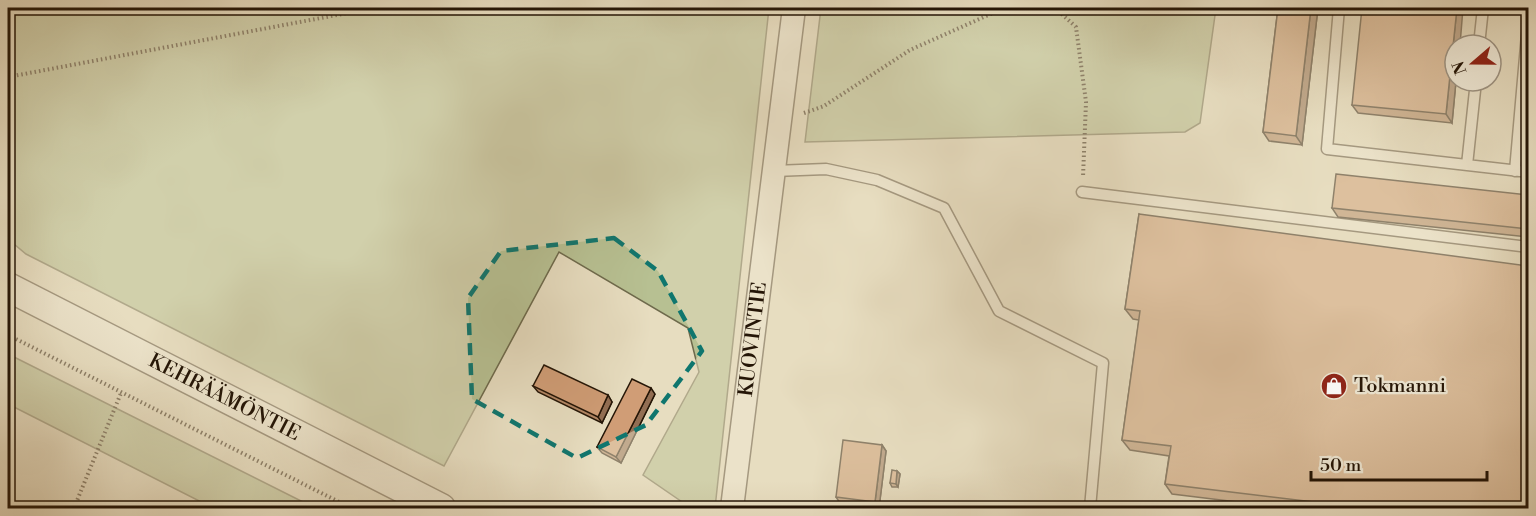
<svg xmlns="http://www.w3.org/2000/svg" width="1536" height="516" viewBox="0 0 1536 516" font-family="'Libre Bodoni',serif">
<rect width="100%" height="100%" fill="#e7ddc0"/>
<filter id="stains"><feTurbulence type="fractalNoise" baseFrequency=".00333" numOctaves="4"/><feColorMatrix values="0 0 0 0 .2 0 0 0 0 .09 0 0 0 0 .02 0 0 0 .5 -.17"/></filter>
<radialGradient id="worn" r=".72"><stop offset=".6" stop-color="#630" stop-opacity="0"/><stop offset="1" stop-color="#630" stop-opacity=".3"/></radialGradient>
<path fill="#b7c092" stroke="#6e6a4c" stroke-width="1.5" d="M8,8h761l-54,500h-24l-48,-33 56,-103 -11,-44 -129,-76 -115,214 -418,-212 -18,-15z
M821,8h395l-16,115 -15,9 -380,10z
M8,354l307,154h-102l-205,-104z"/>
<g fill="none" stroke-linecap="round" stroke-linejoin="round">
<defs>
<path id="service" d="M1339,8l-12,141 201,23
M1479,45l4,-37
M1467,165l9,-84
M774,171l52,-2 51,11 67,28 55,103 104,52 -13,145
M1515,171l13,-148
M1082,192l446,55"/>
<g id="minor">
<path id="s1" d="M732,508l62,-500"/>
</g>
<g id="tertiary">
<path id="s2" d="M8,287l433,221"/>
</g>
</defs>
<use href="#service" stroke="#554734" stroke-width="13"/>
<use href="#minor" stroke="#554734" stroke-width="25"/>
<use href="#tertiary" stroke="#554734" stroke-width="31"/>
<path stroke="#241506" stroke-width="4" stroke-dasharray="1.5 3" stroke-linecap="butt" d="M1055,8l21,19 10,75 -3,75
M8,77l366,-69
M804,113l20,-7 86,-56 94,-42
M8,335l343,173
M74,508l47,-115"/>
<use href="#service" stroke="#efe9d6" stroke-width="10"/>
<use href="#minor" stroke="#efe9d6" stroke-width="22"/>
<use href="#tertiary" stroke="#efe9d6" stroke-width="28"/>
</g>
<path fill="#b38765" stroke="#241506" stroke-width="1.5" d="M1278,8h40l-16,137 -33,-4 -6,-9z
M1528,74v67l-6,-10z
M1456,81l-4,42 -94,-10 -6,-8z
M1528,195v42l-190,-20 -6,-9z
M1139,214l389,294h-241l-115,-14 -7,-10 4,-28 -39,-6 -8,-10 17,-120 -6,-1 -8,-10z
M533,386l75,9 4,7 -10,21 -64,-31z
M655,394l-34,69 -19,-10 -5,-6z
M882,445l4,6 -7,57 -39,-5 -4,-6z
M897,471l3,3 -2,13h-6l-2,-4z"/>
<path fill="#926e53" stroke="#241506" stroke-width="1.5" d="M1311,8h7l-16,137 -6,-9z
M1457,8h6l-3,37h-5v36h1l-4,42 -6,-9z
M651,388l4,6 -34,69 -5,-6z
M608,395l4,7 -10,21 -4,-6z
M882,445l4,6 -7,57 -4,-6z
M897,471l3,3 -2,13 -2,-3z"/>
<path fill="#d09d76" stroke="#241506" stroke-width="1.5" d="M1278,8h33l-15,128 -33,-4z
M1362,8h95l-11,106 -94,-9z
M1528,74v58l-6,-1z
M1336,174l192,21v34l-196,-21z
M1139,214l389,52v242h-164l-199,-24 6,-38 -49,-6 18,-129 -15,-2z
M544,365l64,30 -10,22 -65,-31z
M632,379l19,9 -35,69 -19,-10z
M843,440l39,5 -7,57 -39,-5z
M892,470l5,1 -1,13 -6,-1z"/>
<path d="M0 0H1536V516H0ZM614,238l44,33 44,80 -56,74 -69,33 -105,-59 -4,-101 33,-47z" fill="#e7ddc0" fill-opacity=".55" fill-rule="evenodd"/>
<path fill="none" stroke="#0f766e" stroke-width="4.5" stroke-dasharray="12 8" stroke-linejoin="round" d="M614,238l44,33 44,80 -56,74 -69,33 -105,-59 -4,-101 33,-47z"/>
<defs>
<symbol id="shop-disc" viewBox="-11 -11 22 22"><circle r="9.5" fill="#8f2418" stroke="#efe9d6"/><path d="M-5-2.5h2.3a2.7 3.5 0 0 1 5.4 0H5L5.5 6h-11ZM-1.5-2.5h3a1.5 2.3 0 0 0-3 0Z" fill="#fff"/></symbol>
</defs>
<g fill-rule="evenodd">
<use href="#shop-disc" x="1319" y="371" width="30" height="30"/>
</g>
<g text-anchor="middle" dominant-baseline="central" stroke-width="4.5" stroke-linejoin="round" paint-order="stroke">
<g font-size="20" fill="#241506" stroke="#efe9d6">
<text stroke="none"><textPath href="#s1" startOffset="170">KUOVINTIE</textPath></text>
<text stroke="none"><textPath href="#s2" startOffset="243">KEHRÄÄMÖNTIE</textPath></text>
</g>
<g font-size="20" fill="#241506" stroke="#efe9d6" text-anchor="start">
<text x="1354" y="386">Tokmanni</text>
</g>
</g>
<rect width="1536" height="516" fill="none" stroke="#e7ddc0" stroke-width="30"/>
<rect x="9" y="9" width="1518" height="498" fill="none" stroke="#241506" stroke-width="3"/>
<rect x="15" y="15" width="1506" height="486" fill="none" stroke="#241506" stroke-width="1.5"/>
<g transform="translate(1473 63) rotate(250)"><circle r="28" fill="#efe9d6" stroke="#9e9483" stroke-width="1.5"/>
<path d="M0-4.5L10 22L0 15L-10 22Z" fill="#8f2418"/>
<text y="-9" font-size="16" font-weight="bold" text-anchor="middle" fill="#241506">N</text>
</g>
<path d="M1311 471v9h176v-9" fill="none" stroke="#241506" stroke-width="3"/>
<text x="1320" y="471" font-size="18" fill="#241506" stroke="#efe9d6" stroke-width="4.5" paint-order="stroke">50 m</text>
<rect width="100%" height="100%" filter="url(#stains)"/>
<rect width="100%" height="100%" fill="url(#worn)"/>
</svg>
